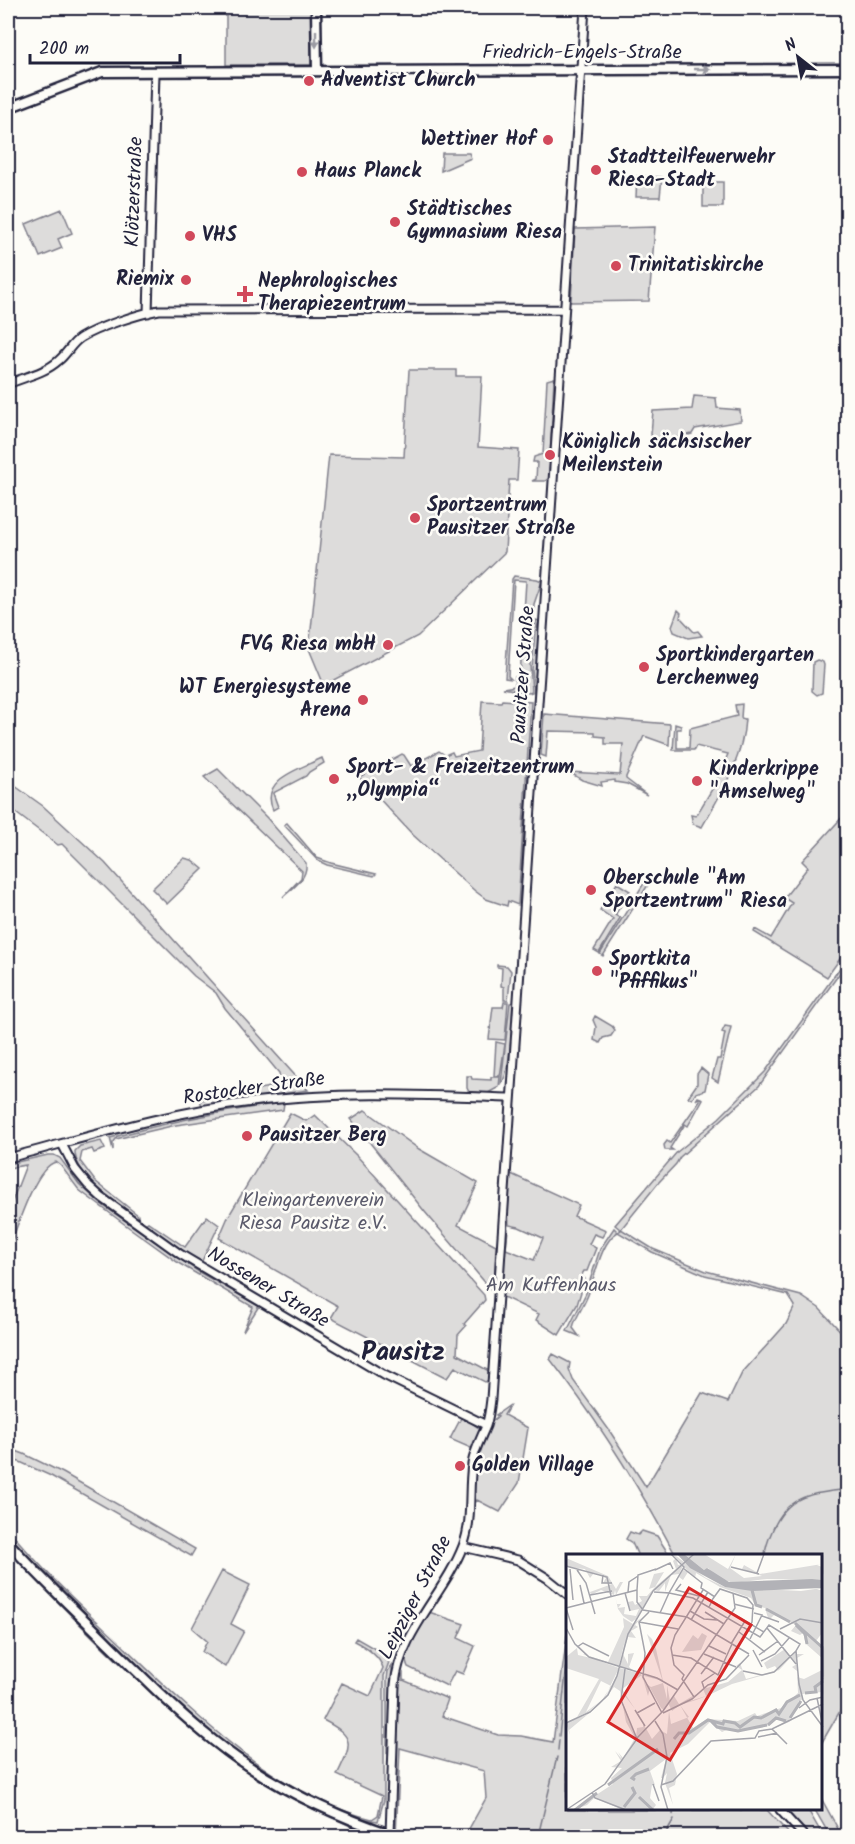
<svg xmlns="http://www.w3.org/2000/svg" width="855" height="1844" viewBox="0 0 855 1844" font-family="Kalam,sans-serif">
<rect width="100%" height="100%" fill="#fdfcf7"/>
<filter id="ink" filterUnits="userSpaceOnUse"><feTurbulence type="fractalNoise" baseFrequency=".0167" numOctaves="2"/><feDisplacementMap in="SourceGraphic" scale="12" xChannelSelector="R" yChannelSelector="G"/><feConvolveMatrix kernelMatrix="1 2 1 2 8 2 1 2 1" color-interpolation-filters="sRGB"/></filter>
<g filter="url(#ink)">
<path fill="#dddcdb" stroke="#807f8b" stroke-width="1.5" d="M226,8h85v57h-85z
M442,153h27l2,5 -30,13z
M637,176l25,1 -2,20h-24z
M703,182h20v25h-20z
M62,209l10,24 -14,6 4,9 -22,9 -14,-33z
M655,227l-6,74 -78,1 4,-73z
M409,370h47v6h26l-4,71 41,3 -2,30h-8l-4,72 -87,84 -94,49 -15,-36 20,-194 75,2z
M554,378l-5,100 -4,3h-13l4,-2 1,-17h-4l1,-5 9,-3 4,-74z
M694,396l22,2 1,10 23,2 1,11 -46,8 -3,5 -39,9 -2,-9 2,-23 39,-2z
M514,576l23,3 5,2 -8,23 -4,61 2,27 -3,1 -26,-5 12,-2v-9h5l6,-96 -12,-1 -6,96 3,3 -6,-1 7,-99z
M678,610l3,3 -1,4 14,15 4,-1 4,5 -14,2 -14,-6 -2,-6z
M536,620l3,1 -2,7 2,1 1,7 -3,52 -3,3 -2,-21z
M817,660l6,2 1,3 -2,28 -5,2 -5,-4 1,-29z
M502,700l29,2 -13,203 -10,-4 -1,5 -21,-7 -11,-8 -62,-56 -54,-58 43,-23 2,1 7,11 28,-15 6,4 7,-3 2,4 25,-5 3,-50 19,1z
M742,704l-1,14 4,1c-2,40 -24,74 -43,108l-9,-3 -2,-9 5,1 18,-30 14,-32 -32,-8 -2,4h-21l2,-26 6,2v3h-4v19h12l1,-20 47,-12 -2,-11z
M533,707h2l-13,196h-3z
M544,714l126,10 -1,21 -25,-9 -18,41v2l21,16 -20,-11 -12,-2v-2l-14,2 1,4 -20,-6 -13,-8 51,3 3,-31h-18v-7l-10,-1v-4l-47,-1 -2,26 -5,-2z
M322,758l2,5 -15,9 -3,4 -33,17 5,14 -5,3c-14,-31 27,-41 49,-52z
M218,769l49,49 39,45c2,15 -13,25 -23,34l18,-19 1,-7 -98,-94z
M8,781l35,25 62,57 203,227 -106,16 -2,-6 81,-15 -2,-12 -54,-65 -9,-15 -22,-17 -132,-132 -4,1 -50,-38z
M847,812v137l-20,28 -73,-45 1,-3 16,9 21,-35 -8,-5 24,-31 -6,-6z
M287,823l30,35 14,5 45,11 -2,2 -47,-11 -9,-4 -34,-36z
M184,858l8,2 11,9 -36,35 -15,-15z
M649,875l4,2 -50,79 -3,-2z
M617,883l13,8 -15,24 5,3 -21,35 -5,-3 19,-31 -13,-9z
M847,958v5l-88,123 -79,71 -4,7 -17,18 -38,47 32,20 53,22 95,25 18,12 28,30v361l-26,45 -1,-188h-144c-35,-66 -80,-138 -126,-197l3,-5 17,9 -1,6 4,11 36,50 37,57 56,-94 26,9 14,-29 44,-49 9,-18 -7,-11 -83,-20 -53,-23 -34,-20c-17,9 -23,45 -30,63 -4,10 -10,19 -14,29l-1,4 6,8 -12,-5 19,-38 14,-44 14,-21 4,4 3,-2 -6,-5 62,-73 42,-34 46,-46z
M497,965l10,1 4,5 -3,29h-4v-13l-3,-1 1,-18 -5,-1z
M504,1002h4l-3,38 -16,-1 4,-32h10z
M510,1003h3c-1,17 -2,69 -12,81z
M595,1016l17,10 3,4 -4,6 -8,2 -3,5 -6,-3 2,-13 -3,-7z
M725,1026l6,1 -13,55 -6,-4 5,-19h3l5,-26 -3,-1z
M496,1042l9,2 -5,32h-6z
M701,1068l7,6 -3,16 -9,3 -4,6 -4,-2 9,-13v-10z
M467,1076h4l1,3 19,1v-3h9l-1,10 -11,6 -19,-1 -2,-4z
M698,1097l5,2 -15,27 -3,-2 -15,24 3,2h-8l-1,-5 3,-4 3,2 30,-43 -2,-2 -2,2z
M284,1103l-1,7 -107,15 -60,14 -3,4v7l-3,-12c58,-16 115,-28 174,-35z
M365,1110l54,39 59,34 -20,42 38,20 -2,48 -69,-81 -74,-93z
M290,1113l16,8 9,-6 42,41 127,139 1,5 -21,24 2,2 -8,9 -1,19 32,17 -1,9 -3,2 -30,-15 -8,11 -116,-60 7,-12 -119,-68 9,-21z
M101,1141l4,8 -11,4 -2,-4 -10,3 -2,9 15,20 43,34v3c-18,-13 -64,-43 -63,-67l5,-5z
M48,1155h6l6,3 19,26 22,20 98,68 60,34 -16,25 10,-24 -73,-43 -53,-38 -48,-36 -18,-24 -5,-4c-21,4 -41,71 -48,90v-40l18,-47 -18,3v-4z
M509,1173l70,32 -5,11 32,14 -4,7 -8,-3 -5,10 7,4 -9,23h-3l-3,5 4,3 -8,26 -18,30 -23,-15 3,-6 -38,-18 4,-67h3l-2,20 28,11 9,-22 -24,-11 -10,-2 -2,-27z
M207,1216l12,9 -18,38 -56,-39 3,-2 37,25z
M510,1405l-6,10 24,13 -9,55 -19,29 -23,-12 -3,5c-3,-26 4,-73 24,-89l-2,-1z
M462,1416l18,13 -7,20 -23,-10z
M8,1448l16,6 39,19 132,76 -4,7 -140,-80 -31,-14 -12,-2z
M8,1529c34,41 73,77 112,114 69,66 155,153 252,176l6,-4 4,-19 -45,-21c15,-31 19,-38 -14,-55l19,-37 28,13 13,-28c-4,-13 -17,-21 -29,-27l2,-3 21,12 12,12 -5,14v124l-6,21c-23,-2 -44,-12 -64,-22 -81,-39 -137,-94 -200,-155 -36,-35 -73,-69 -106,-106z
M642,1531l15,5 13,20h-32l-6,-13 -6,-4 4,-7 8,3z
M8,1546l204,197 164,93h-6c-37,-20 -78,-34 -114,-58 -43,-27 -79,-61 -116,-96 -46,-42 -90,-87 -132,-133z
M222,1571l28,14 -19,39 13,7 -19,36 -23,-15 5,-11 -15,-13z
M429,1612l35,12 -6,14 17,8 -12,28 -8,-3 -8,15 -39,-19c-8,-15 13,-42 21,-55z
M567,1635v175h106v5l1,-5h93l24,26h-326l21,-38 -2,-27 -84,-23 -4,88h-3l6,-143 1,-14 3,-5v6l45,19 -6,17 56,19 23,1 32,6z
M392,1665v56l-3,31 -2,1v-73l1,-9z
M821,1798l21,38h-12l-15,-26h5z
M787,1810h21l15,26h-16l-19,-22z"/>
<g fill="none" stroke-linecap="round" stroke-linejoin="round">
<path stroke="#787885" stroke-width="1.5" d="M765,1556c0,-10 4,-18 8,-27 16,-36 40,-35 75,-40
M559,1736l8,-72
M558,1750l1,-10
M538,1836l19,-79
M664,1836l10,-17"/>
<defs>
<path id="minor" d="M148,313l7,-240
M8,384c16,-7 37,-11 50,-23 9,-7 13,-17 22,-23 17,-11 59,-24 79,-28l405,-1
M62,1144l13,25 13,16 13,12 79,57 204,121 102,50
M8,1158c80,-21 161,-46 244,-56 86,-11 172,-7 259,-4
M463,1547l55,13 29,18 20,16
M780,1810l24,26
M390,1834l5,-149c4,-51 50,-92 68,-139 10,-26 5,-54 9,-82 2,-13 9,-26 14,-38 3,-9 4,-18 5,-27l94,-1391"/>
<path id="major" d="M316,8l1,63
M8,108l94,-36 746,-3
M8,1542c32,36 68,69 102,103 34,33 67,67 104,96 51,41 114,72 176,93v2"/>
</defs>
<use href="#minor" stroke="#22223b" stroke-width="11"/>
<use href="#major" stroke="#22223b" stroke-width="13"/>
<use href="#minor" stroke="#fdfcf7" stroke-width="7"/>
<use href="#major" stroke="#fdfcf7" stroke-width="8"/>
</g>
<defs><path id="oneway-solid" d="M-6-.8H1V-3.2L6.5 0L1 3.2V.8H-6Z" transform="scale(1.5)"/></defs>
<g fill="#9a9aa2">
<use href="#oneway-solid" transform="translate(316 39) rotate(90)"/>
<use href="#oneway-solid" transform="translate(702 69)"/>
</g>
</g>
<g fill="#d1495b" stroke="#fdfcf7" stroke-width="2">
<circle cx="309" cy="81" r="6"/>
<circle cx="548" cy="140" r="6"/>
<circle cx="596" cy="170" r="6"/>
<circle cx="302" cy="172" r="6"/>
<circle cx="395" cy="222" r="6"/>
<circle cx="190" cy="236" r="6"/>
<circle cx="616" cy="266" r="6"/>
<circle cx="186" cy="280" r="6"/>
<path d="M242 285h6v6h6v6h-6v6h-6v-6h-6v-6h6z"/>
<circle cx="550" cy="455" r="6"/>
<circle cx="415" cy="518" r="6"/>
<circle cx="388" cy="645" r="6"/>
<circle cx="644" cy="667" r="6"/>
<circle cx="363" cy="700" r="6"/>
<circle cx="334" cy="779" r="6"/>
<circle cx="697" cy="781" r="6"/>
<circle cx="591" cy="890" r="6"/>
<circle cx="597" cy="971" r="6"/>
<circle cx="247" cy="1136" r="6"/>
<circle cx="460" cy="1466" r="6"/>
</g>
<g text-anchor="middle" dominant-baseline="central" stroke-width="5" stroke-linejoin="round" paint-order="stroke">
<g font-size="20" fill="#22223b" stroke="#fdfcf7">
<text x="582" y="53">Friedrich-Engels-Straße</text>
<text transform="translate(135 192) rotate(-88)">Klötzerstraße</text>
<text transform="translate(524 675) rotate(-86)">Pausitzer Straße</text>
<text transform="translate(254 1089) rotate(-8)">Rostocker Straße</text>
<text transform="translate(268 1288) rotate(31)">Nossener Straße</text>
<text transform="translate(416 1598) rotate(-63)">Leipziger Straße</text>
</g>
<g font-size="20" font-weight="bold" fill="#22223b" stroke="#fdfcf7" text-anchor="start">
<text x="321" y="81">Adventist Church</text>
<text x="536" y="140" text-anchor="end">Wettiner Hof</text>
<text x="608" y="158">Stadtteilfeuerwehr<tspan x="608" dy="23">Riesa-Stadt</tspan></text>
<text x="314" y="172">Haus Planck</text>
<text x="407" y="210">Städtisches<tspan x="407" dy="23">Gymnasium Riesa</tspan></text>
<text x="202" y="236">VHS</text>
<text x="628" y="266">Trinitatiskirche</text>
<text x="174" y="280" text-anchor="end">Riemix</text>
<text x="258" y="282">Nephrologisches<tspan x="258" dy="23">Therapiezentrum</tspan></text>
<text x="562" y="443">Königlich sächsischer<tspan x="562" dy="23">Meilenstein</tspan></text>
<text x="427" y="506">Sportzentrum<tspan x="427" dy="23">Pausitzer Straße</tspan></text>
<text x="376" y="645" text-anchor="end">FVG Riesa mbH</text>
<text x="656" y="656">Sportkindergarten<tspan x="656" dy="23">Lerchenweg</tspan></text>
<text x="351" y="688" text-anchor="end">WT Energiesysteme<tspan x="351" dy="23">Arena</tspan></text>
<text x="346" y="768">Sport- &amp; Freizeitzentrum<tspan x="346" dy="23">„Olympia“</tspan></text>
<text x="709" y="770">Kinderkrippe<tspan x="709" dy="23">"Amselweg"</tspan></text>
<text x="603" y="879">Oberschule "Am<tspan x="603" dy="23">Sportzentrum" Riesa</tspan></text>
<text x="609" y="960">Sportkita<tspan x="609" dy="23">"Pfiffikus"</tspan></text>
<text x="259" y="1136">Pausitzer Berg</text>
<text x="472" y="1466">Golden Village</text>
</g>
<g font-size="20" fill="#5a5a6b" stroke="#fdfcf7">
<text x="313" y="1201">Kleingartenverein<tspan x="313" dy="23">Riesa Pausitz e.V.</tspan></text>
<text x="551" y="1286">Am Kuffenhaus</text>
</g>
<g font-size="26" font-weight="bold" fill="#22223b" stroke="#fdfcf7">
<text x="403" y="1353">Pausitz</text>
</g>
</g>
<g transform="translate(566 1554)">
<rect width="256" height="256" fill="#fdfcf7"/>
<path d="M107,0l33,24 19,9 76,4 21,-3 -5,2h5v43l-6,8 6,4v13l-16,-14 -3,-11 -3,2 -9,-4 5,-6 -22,-10 -4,4 -2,-1 -3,-10 -9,-2 -5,-8 -31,-11 -24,-14 -1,5 -7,-6 -5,8 -4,-3 4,-7 5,1 -5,-5 -4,8 -8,1 -6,17v-9l-6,8 -6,-1 -20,34 8,-6 -6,7 3,2 -7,4 5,7 -8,-1 -5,17 5,10v-10l6,-1 -5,14 5,4 -14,-4 5,-27 -6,26 -22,-6 22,8 -14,29 -17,15 -22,10 11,-5 22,-38 -33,-11v-11l11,-9 1,7 13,3 -8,-4h2l-7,-7 1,-1 10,10 19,6 16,-35 -10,-22 10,22 -1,-9 10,6 4,-6 -5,4 -9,-6 -5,-7 -3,-13 2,8h4l-3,4 7,-1 -1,7 12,2 3,-7 -9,2 -2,-9 5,-1 2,4 7,-4 -3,-5h8l8,-9 -6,2 5,-15 10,-2 -9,15 21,-18 -3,-8 3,-3 2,7 4,-1zM35,127l10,5 -9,14 -16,12zM118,0h20l24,15 8,-15 -6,14 14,10 18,-2 -20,-7 2,-4 16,9 62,-10 -5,1 5,2v13l-55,-1 -33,4 -17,-5 -9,-10 -4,2zM0,4l42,18 8,13 4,-7h3l-7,13 -1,-5 -1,5 -13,-5 -10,5 -1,-3 22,-8 -9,-1 3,-5 -12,-5 -4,5 -5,-9 -19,-2zM136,79l5,3 -6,14 -19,2 11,-17 5,4zM81,80l5,5 4,10 7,32 -19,-5 1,7 6,4 12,-4 4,16v-14l3,16 4,-5 5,8 17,-10 -6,7 16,-5 -3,-7 25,-7 14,-12 -6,-4 4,-3 6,16 32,-9 -3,-4 -8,3 -3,-6 21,-14 6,8 -9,10 -3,3 -4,2 -43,12 -23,11 -13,5 -16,5 13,23 14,-9 31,2 17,-8 2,3 24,-8 17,-15 -1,-22 -5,-4 5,-3 -6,-7 6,-7v4h7l-7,4v19l7,2 18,-9v22l-20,2 1,5 -5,3 2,4 -11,14h3l-3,2 -14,6 9,-6 -8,-4 -6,7 -32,7 -9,-3 -7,3 -12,-10 -22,22 -18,9 7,21 -2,11 -6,3 4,17 -8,-22 2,-10 -4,5h-2l5,-19 -16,12 5,14h-3l-2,13 6,7 -3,4 12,1h-49l5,-1 -27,-11 -7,7 -14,5 40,-26 -2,-6 11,-10 -11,-1 10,-6 -6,-10 7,8 -4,-7 5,6 12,-20 -9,-16 -6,-31 -6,-4 -8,11 -7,7 -30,25 1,5 -4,-12 20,-8 18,-15 16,-32 21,6 2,6 1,-5 18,4zM76,121l6,21 2,-8 11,20 3,2 4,-7 4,8 8,-6 9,12 -18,7 -2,-13 -2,23 -7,-4 -8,9 -9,-16v4l-6,1 -1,9 -14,-36v-9l13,17 -13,-20z" fill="#dddcdb" fill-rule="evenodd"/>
<path d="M111,0h7l20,16 3,-2 22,14 83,-3 10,1v8l-70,3 -27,-4 -35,-19z" fill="#b2b2b7"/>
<path fill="none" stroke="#b2b2b7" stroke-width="3" d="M186,36l4,15 6,2M200,55l24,13M229,69l28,25M230,71l9,9 2,10M239,139l11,-1 -1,-5 8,-6M224,164l11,-17M145,167l6,6 21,4 29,-6M202,171l8,-7 10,3M108,185l5,-6h10l19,-13 15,4 1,-3 11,2 5,4 14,-10 7,1 15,-8 3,4 8,-12 13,-7M69,226l-3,-2 4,-4 13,-5M42,231l50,-36M73,243l14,13M58,253l11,-14 -3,-6M9,256l22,-17"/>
<path fill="none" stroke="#a5a5ac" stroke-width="1.5" d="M105,0l13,13 -15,26 24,5 67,39 9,-12 31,19 -4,7 3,33 4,16 20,27M0,12l41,11 4,19M165,13l28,7M117,14l19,15 -1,5 14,9M4,15l3,31M11,16l9,13 9,31M89,16l15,-7 3,6M191,19l7,-19M37,21l-1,8h10M115,30l-5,6 23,6M14,31l4,18M71,36v12l6,8 44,7 62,37M71,36l1,-15 18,-6M62,38l1,-10 9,-6M88,38l15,1 -9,20M59,39l5,18M24,41l22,-4M146,46l8,-11 27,9 6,7 -1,17 -22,40M168,50l20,5M143,53l3,-6 52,31M0,54l71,-18M0,54l7,22M124,57l14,8 13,1M83,58l-10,10 6,31 -2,24 19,36M139,58l19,12M196,62l17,6M125,66l17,-28M73,68l39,7M0,74l9,16 14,13 68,21 21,12M201,74l29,36M214,75l20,-10 23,4M173,78l26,20M184,85l12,-24 -8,-2M165,90l14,-23M143,92l17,8M11,93l6,-4 26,13M187,96l9,17M138,100l32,13M106,101l19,3 27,17 14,-31M193,101l19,-14M195,107l14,-7 15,-17M177,117l19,4 12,-3 22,-21M135,120l13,-17M138,134l-2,-6 13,-9M128,143l-12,-18 2,-4 -10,-10 -3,-17 4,-13 28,-45M251,144l5,24M233,154l11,-8 13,-3M69,156l10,16M71,159l18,-10M97,159l29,-14 16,-14 18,-6 23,-24M89,167l8,13 4,23 -6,30 7,23M0,169l24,-11 18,-17 9,-19 11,-42 25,-43 41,-37M206,175l15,15M192,183l19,-4M71,184l26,-27 72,-103 -2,-15M87,230l6,17M95,231l12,-4 38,-40 44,-3 4,-7 13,-2 51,-25M26,238l3,6 31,12M0,256l39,-26 32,-45 -16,-39 4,-31"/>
<path fill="#d62828" fill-opacity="0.15" stroke="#d62828" stroke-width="3" d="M123,34l62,37 -81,135 -62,-38z"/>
<rect width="256" height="256" fill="none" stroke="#22223b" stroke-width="3"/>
</g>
<rect width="855" height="1844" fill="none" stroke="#fdfcf7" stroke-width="30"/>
<rect x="15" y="15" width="825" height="1814" fill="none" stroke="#22223b" stroke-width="2" filter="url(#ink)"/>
<g transform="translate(798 57) rotate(329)" stroke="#fdfcf7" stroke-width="4.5" paint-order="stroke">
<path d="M0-4.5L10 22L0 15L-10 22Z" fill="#22223b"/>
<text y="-9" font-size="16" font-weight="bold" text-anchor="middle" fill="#22223b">N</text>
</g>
<path d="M30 54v9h150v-9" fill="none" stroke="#22223b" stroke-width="3"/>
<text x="39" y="54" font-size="18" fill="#22223b" stroke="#fdfcf7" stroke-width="4.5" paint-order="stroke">200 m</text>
</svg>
